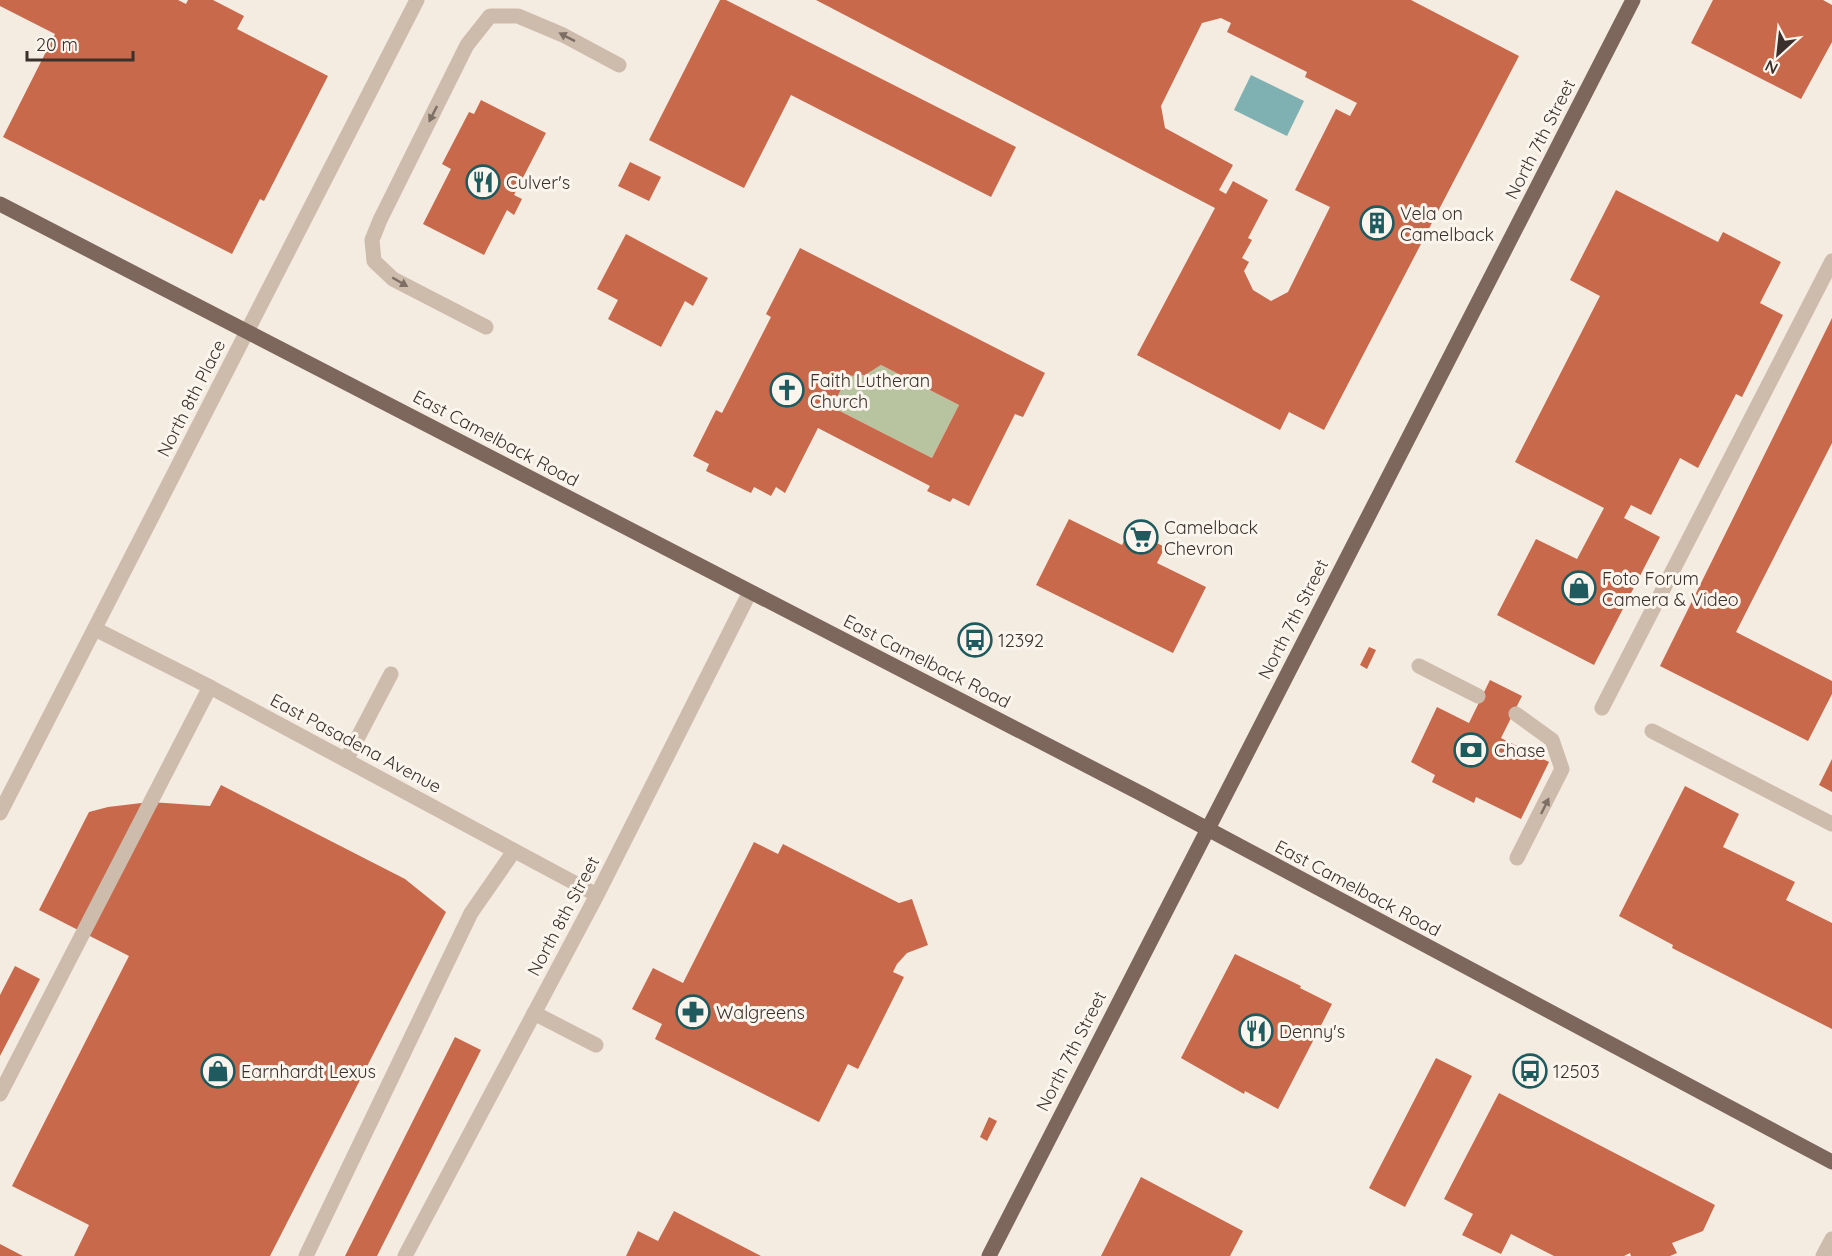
<svg xmlns="http://www.w3.org/2000/svg" width="1832" height="1256" viewBox="0 0 1832 1256" font-family="Quicksand,sans-serif">
<rect width="100%" height="100%" fill="#f4ebe1"/>
<path fill="#b8c4a0" d="M881,365l78,40 -27,53 -100,-51 16,-31 17,-1z"/>
<path fill="#7fb0b2" d="M1251,75l53,26 -17,35 -53,-26z"/>
<path fill="#c8694b" fill-rule="evenodd" d="M0,0h178l8,4 2,-4h25l31,16 -7,13 91,47 -64,125 -4,-2 -28,55 -229,-117 52,-103 -55,-28z
M720,0h6l290,147 -25,50 -200,-102 -47,93 -95,-48z
M816,0h595l108,56 -195,374 -35,-18 -9,18 -143,-75 78,-147zM1221,18l10,5 -4,9 80,40 -2,5 52,26 -7,13 -14,-7 -41,81 35,17 -42,85 -17,9 -18,-11 -9,-19 5,-9 -7,-4 10,-18 -4,-2 20,-38 -35,-19 -7,13 -7,-4 14,-25 -68,-37 -4,-22 41,-83z
M1713,0h110l9,5v37l-31,57 -110,-56z
M481,100l65,33 -32,62 8,4 -8,16 -7,-5 -23,45 -61,-31 28,-55 -9,-5 27,-52 5,2z
M630,162l31,15 -12,24 -31,-15z
M1616,190l102,52 5,-10 58,30 -21,41 23,12 -41,82 -6,-3 -38,74 -18,-10 -29,57 -20,-10 -7,13 36,19 -66,128 -97,-50 39,-76 41,20 27,-51 -89,-46 85,-166 -30,-16z
M626,234l82,44 -15,28 -8,-5 -24,46 -53,-28 10,-19 -21,-11z
M800,248l245,125 -22,44 -8,-3 -46,92 -16,-8 -3,4 -23,-11 3,-5 -112,-58 -33,65 -9,-6 -5,9 -17,-9 -3,6 -45,-22 3,-7 -16,-8 23,-46 6,3 49,-96 -5,-3zM881,365l78,40 -27,53 -100,-51 16,-31 17,-1z
M1832,318v125l-96,189 96,49v13l-24,47 -148,-75z
M1069,519l53,26 7,-15 36,17 -8,16 49,24 -33,66 -137,-68z
M1369,647l7,3 -9,19 -7,-4z
M1490,680l32,16 -21,42 48,24 -28,57 -45,-22 -2,6 -42,-21 3,-7 -24,-13 26,-55 32,16z
M1832,759v33l-13,-7z
M221,785l184,94 41,33 -176,344h-196l15,-31 -77,-39 117,-230 -90,-46 50,-98 19,-5 42,-5 60,4z
M1685,786l54,28 -16,33 72,35 -9,18 46,23v106l-160,-81 1,-3 -54,-29z
M754,842l24,12 5,-10 116,59 13,-4 16,46 -21,8 -10,11 -4,8 11,5 -46,92 -10,-5 -29,58 -164,-83 7,-15 -30,-15 21,-41 30,15z
M1235,954l66,32 -1,2 32,16 -54,105 -33,-18 -1,3 -63,-36z
M15,966l25,13 -40,77v-61z
M455,1037l26,13 -104,206h-32z
M1436,1058l36,18 -67,131 -36,-19z
M1518,1061l18,10 -3,7 -18,-10z
M1499,1093l216,112 -12,26 -31,12 5,10 -7,3h-39l-1,-3 -6,3h-70l-43,-22 -10,20 -39,-19 11,-21 -29,-15z
M989,1117l8,4 -10,20 -7,-4z
M1141,1177l102,54 -13,25h-129z
M674,1211l87,45h-135l12,-25 20,10z
M0,1244l23,12h-23z"/>
<g fill="none" stroke-linecap="round" stroke-linejoin="round">
<path stroke="#cdbbac" stroke-width="15" d="M486,327l-93,-48 -19,-18 -2,-21 8,-20 87,-175 23,-29h28l45,19 56,30
M1419,666l59,30
M1602,708l230,-447
M1516,714l36,26 10,29 -45,89
M1652,731l180,93
M346,760l45,-86
M534,1013l62,32
M0,1094l210,-407
M306,1256l165,-343 43,-62"/>
<path stroke="#cdbbac" stroke-width="15" d="M95,629l115,58 387,208
M0,813l417,-813
M405,1256l192,-361 153,-303
M1823,1256l9,-17"/>
<path stroke="#7d675c" stroke-width="15" d="M0,204l1142,590 690,368
M989,1256l644,-1256"/>
</g>
<defs><path id="oneway-solid" d="M-6-.8H1V-3.2L6.5 0L1 3.2V.8H-6Z" transform="scale(1.5)"/></defs>
<g fill="#7d6f65">
<use href="#oneway-solid" transform="translate(567 37) rotate(-153)"/>
<use href="#oneway-solid" transform="translate(433 114) rotate(117)"/>
<use href="#oneway-solid" transform="translate(400 282) rotate(30)"/>
<use href="#oneway-solid" transform="translate(1545 806) rotate(-64)"/>
</g>
<defs>
<symbol id="restaurant-ring" viewBox="-11 -11 22 22"><circle r="9.5" fill="#fbf5ee" stroke="#1f5a5e" stroke-width="1.5"/><path d="M-5-6h1v4h1v-4h1v4h1v-4h1v5L-1.5 .5V6h-2V.5L-5-1ZM5-6V6H3V1.5H1.5Q1.5-4 5-6Z" fill="#1f5a5e"/></symbol>
<symbol id="building-ring" viewBox="-11 -11 22 22"><circle r="9.5" fill="#fbf5ee" stroke="#1f5a5e" stroke-width="1.5"/><path d="M-4-6H4V6H1V3H-1V6H-4ZM-2.5-4.3h1.7v1.8h-1.7ZM.8-4.3h1.7v1.8H.8ZM-2.5-1h1.7V.8h-1.7ZM.8-1h1.7V.8H.8Z" fill="#1f5a5e"/></symbol>
<symbol id="church-ring" viewBox="-11 -11 22 22"><circle r="9.5" fill="#fbf5ee" stroke="#1f5a5e" stroke-width="1.5"/><path d="M-1.2-6h2.4v3.5h3.3v2.4h-3.3V6h-2.4V-.1h-3.3v-2.4h3.3Z" fill="#1f5a5e"/></symbol>
<symbol id="supermarket-ring" viewBox="-11 -11 22 22"><circle r="9.5" fill="#fbf5ee" stroke="#1f5a5e" stroke-width="1.5"/><path d="M-6-5.5h2.5l.6 2H6L4.5 2H-2.5L-4.4-4H-6ZM-1.5 3.2a1.3 1.3 0 1 0 .1 0ZM3 3.2a1.3 1.3 0 1 0 .1 0Z" fill="#1f5a5e"/></symbol>
<symbol id="shop-ring" viewBox="-11 -11 22 22"><circle r="9.5" fill="#fbf5ee" stroke="#1f5a5e" stroke-width="1.5"/><path d="M-5-2.5h2.3a2.7 3.5 0 0 1 5.4 0H5L5.5 6h-11ZM-1.5-2.5h3a1.5 2.3 0 0 0-3 0Z" fill="#1f5a5e"/></symbol>
<symbol id="bus-ring" viewBox="-11 -11 22 22"><circle r="9.5" fill="#fbf5ee" stroke="#1f5a5e" stroke-width="1.5"/><path d="M-5-6H5V4H4V6H2V4H-2V6H-4V4H-5ZM-3.5-4V0h7V-4ZM-3.5 1.2v1.5H-2V1.2ZM2 1.2v1.5H3.5V1.2Z" fill="#1f5a5e"/></symbol>
<symbol id="bank-ring" viewBox="-11 -11 22 22"><circle r="9.5" fill="#fbf5ee" stroke="#1f5a5e" stroke-width="1.5"/><path d="M-6-4H6V4H-6ZM0-2.3a2.3 2.3 0 1 0 0 4.6a2.3 2.3 0 1 0 0-4.6Z" fill="#1f5a5e"/></symbol>
<symbol id="pharmacy-ring" viewBox="-11 -11 22 22"><circle r="9.5" fill="#fbf5ee" stroke="#1f5a5e" stroke-width="1.5"/><path d="M-2-6h4v4h4v4h-4v4h-4v-4h-4v-4h4Z" fill="#1f5a5e"/></symbol>
</defs>
<g fill-rule="evenodd">
<use href="#restaurant-ring" x="464" y="163" width="38" height="38"/>
<use href="#building-ring" x="1358" y="204" width="38" height="38"/>
<use href="#church-ring" x="768" y="371" width="38" height="38"/>
<use href="#supermarket-ring" x="1122" y="518" width="38" height="38"/>
<use href="#shop-ring" x="1560" y="569" width="38" height="38"/>
<use href="#bus-ring" x="956" y="621" width="38" height="38"/>
<use href="#bank-ring" x="1452" y="731" width="38" height="38"/>
<use href="#pharmacy-ring" x="674" y="993" width="38" height="38"/>
<use href="#restaurant-ring" x="1237" y="1012" width="38" height="38"/>
<use href="#shop-ring" x="199" y="1052" width="38" height="38"/>
<use href="#bus-ring" x="1511" y="1052" width="38" height="38"/>
</g>
<g text-anchor="middle" dominant-baseline="central" stroke-width="6" stroke-linejoin="round" paint-order="stroke">
<g font-size="18" fill="#3b302b" stroke="#fbf5ee">
<text transform="translate(1540 139) rotate(-63)">North 7th Street</text>
<text transform="translate(191 398) rotate(-63)">North 8th Place</text>
<text transform="translate(496 438) rotate(28)">East Camelback Road</text>
<text transform="translate(1293 619) rotate(-63)">North 7th Street</text>
<text transform="translate(927 661) rotate(27)">East Camelback Road</text>
<text transform="translate(356 743) rotate(28)">East Pasadena Avenue</text>
<text transform="translate(1358 888) rotate(28)">East Camelback Road</text>
<text transform="translate(563 916) rotate(-62)">North 8th Street</text>
<text transform="translate(1071 1051) rotate(-63)">North 7th Street</text>
</g>
<g font-size="18" fill="#3b302b" stroke="#fbf5ee" text-anchor="start">
<text x="506" y="182">Culver's</text>
<text x="1400" y="213">Vela on<tspan x="1400" dy="21">Camelback</tspan></text>
<text x="810" y="380">Faith Lutheran<tspan x="810" dy="21">Church</tspan></text>
<text x="1164" y="527">Camelback<tspan x="1164" dy="21">Chevron</tspan></text>
<text x="1602" y="578">Foto Forum<tspan x="1602" dy="21">Camera &amp; Video</tspan></text>
<text x="998" y="640">12392</text>
<text x="1494" y="750">Chase</text>
<text x="716" y="1012">Walgreens</text>
<text x="1279" y="1031">Denny's</text>
<text x="241" y="1071">Earnhardt Lexus</text>
<text x="1553" y="1071">12503</text>
</g>
</g>
<g transform="translate(1778 54) rotate(207)" stroke="#fbf5ee" stroke-width="4.5" paint-order="stroke">
<path d="M0-4.5L10 22L0 15L-10 22Z" fill="#3b302b"/>
<text y="-9" font-size="16" font-weight="bold" text-anchor="middle" fill="#3b302b">N</text>
</g>
<path d="M27 51v9h106v-9" fill="none" stroke="#3b302b" stroke-width="3"/>
<text x="36" y="51" font-size="18" fill="#3b302b" stroke="#fbf5ee" stroke-width="4.5" paint-order="stroke">20 m</text>
</svg>
